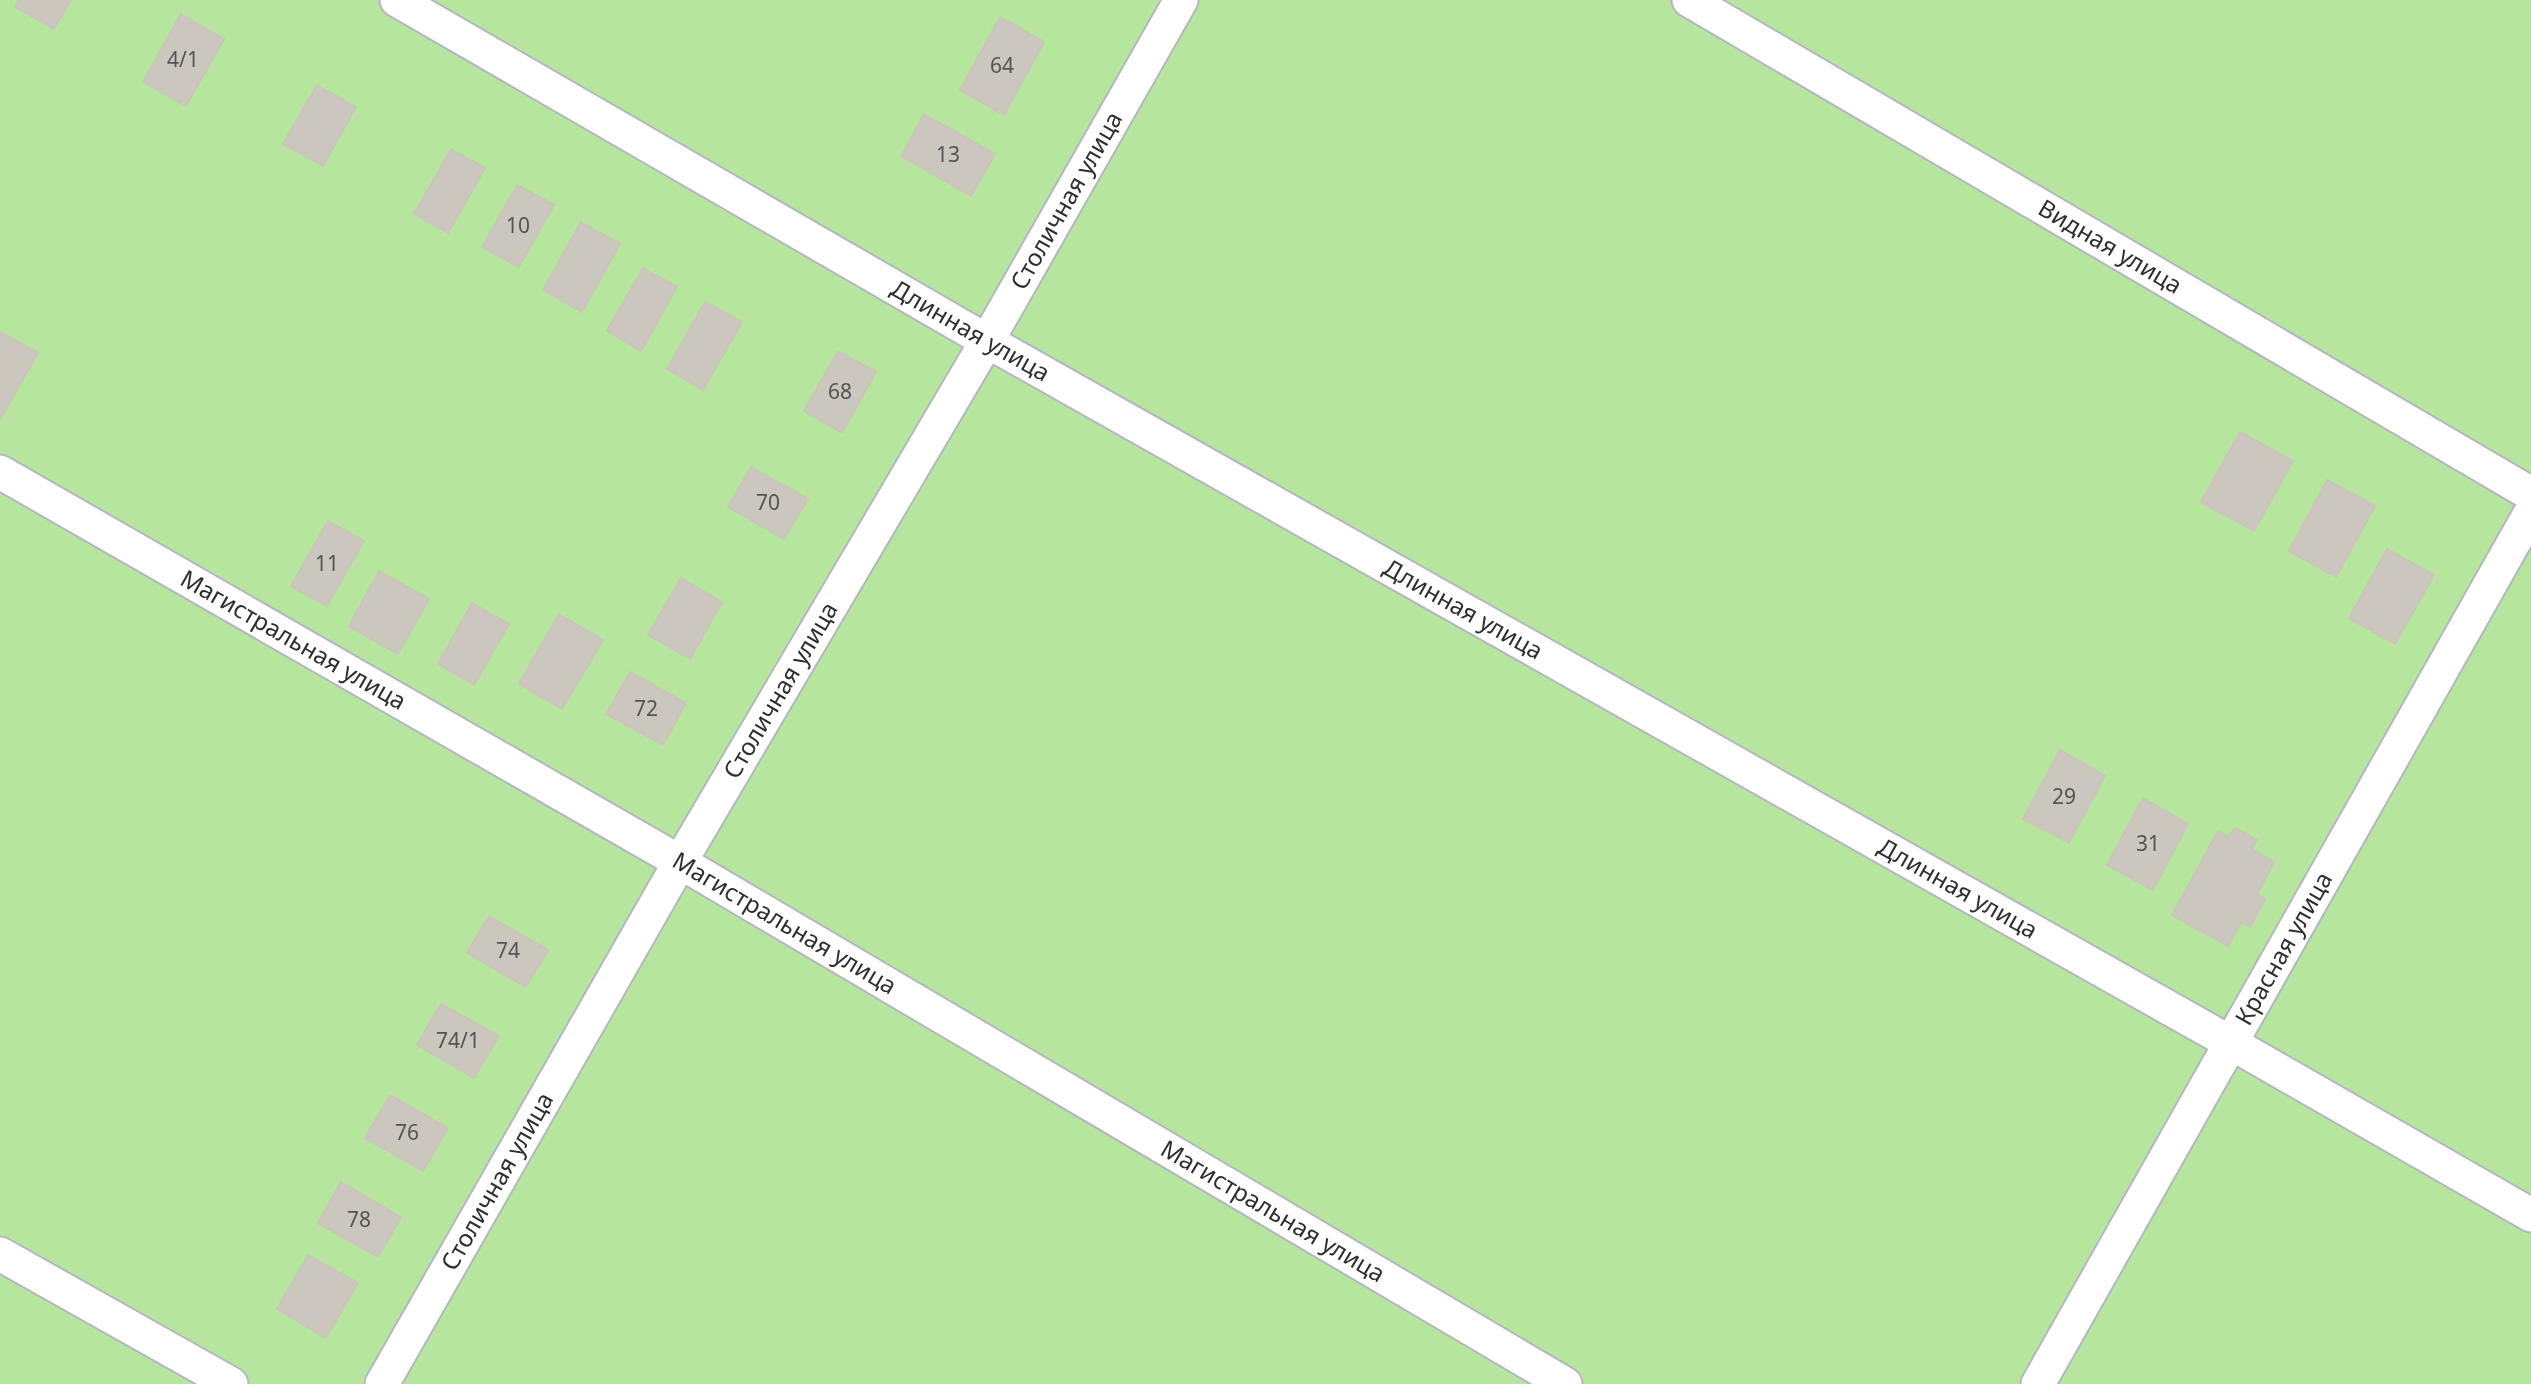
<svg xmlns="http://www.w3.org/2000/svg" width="2531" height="1384" font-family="'Noto Sans',sans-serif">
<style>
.green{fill:#b6e59e}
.building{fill:#cbc7bf;stroke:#cbc5ba;stroke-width:2}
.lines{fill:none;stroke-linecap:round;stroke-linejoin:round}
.minor-casing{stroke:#b4b7c1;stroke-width:37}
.minor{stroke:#fff;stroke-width:33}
.labels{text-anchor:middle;stroke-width:5;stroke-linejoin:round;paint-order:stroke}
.number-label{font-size:21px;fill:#555452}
.street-label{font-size:24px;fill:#2e2e2e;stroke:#fff}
</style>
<rect width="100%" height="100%" fill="#efe9e1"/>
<!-- green -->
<rect class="green" x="0" y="0" width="2531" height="1384"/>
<!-- building -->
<g class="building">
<path d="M19,0H71L54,29L15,7Z"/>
<path d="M181,14L224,39L186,106L143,82Z"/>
<path d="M1000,17L1044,42L1004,115L960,90Z"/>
<path d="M317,85L356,107L323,166L283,144Z"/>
<path d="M924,114L995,154L971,196L901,156Z"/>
<path d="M451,149L485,168L448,233L414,214Z"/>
<path d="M517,185L554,205L519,267L482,247Z"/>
<path d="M581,222L620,244L582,312L543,290Z"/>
<path d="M643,268L677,287L641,351L607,331Z"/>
<path d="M705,302L742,322L703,390L667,369Z"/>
<path d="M0,332L38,353L0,420Z"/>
<path d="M838,351L876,372L842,433L804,411Z"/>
<path d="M2240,432L2293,461L2254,531L2201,502Z"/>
<path d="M751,467L808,499L784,539L728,507Z"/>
<path d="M2327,480L2375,506L2336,577L2289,551Z"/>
<path d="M328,521L364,541L327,606L291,586Z"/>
<path d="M2387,549L2434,575L2395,644L2349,618Z"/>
<path d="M379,571L429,599L398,654L349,626Z"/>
<path d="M681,578L722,602L690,659L648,635Z"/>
<path d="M472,603L509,624L474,685L438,664Z"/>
<path d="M559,614L603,640L562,709L519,684Z"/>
<path d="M630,672L686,703L663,745L606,714Z"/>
<path d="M2060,750L2105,776L2069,843L2023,819Z"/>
<path d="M2143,798L2188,824L2153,890L2107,865Z"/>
<path d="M2235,828L2257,840L2252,849L2274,862L2257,894L2265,899L2250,927L2241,922L2228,946L2172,915L2218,831L2229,837Z"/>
<path d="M489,916L548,950L526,987L467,953Z"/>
<path d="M441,1004L499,1036L474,1078L417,1045Z"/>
<path d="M390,1095L448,1128L423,1171L365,1138Z"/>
<path d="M341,1182L401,1217L378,1257L318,1223Z"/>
<path d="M308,1255L358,1283L326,1338L277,1309Z"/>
</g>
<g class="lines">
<defs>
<g id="minor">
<path id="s1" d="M397,0L987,341L2231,1043L2531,1215"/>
<path id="s2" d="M1689,0L2531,494"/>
<path id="s3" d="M0,472L680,862L1565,1384"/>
<path d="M0,1254L231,1384"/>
<path id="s4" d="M382,1384L680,862L987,341L1181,0"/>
<path id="s5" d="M2038,1384L2531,512"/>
</g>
</defs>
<!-- minor casing -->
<use href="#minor" class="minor-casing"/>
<!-- minor -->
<use href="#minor" class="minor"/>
</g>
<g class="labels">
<!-- number labels -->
<g class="number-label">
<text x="183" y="67">4/1</text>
<text x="1002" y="73">64</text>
<text x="948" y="162">13</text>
<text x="518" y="233">10</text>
<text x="840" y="399">68</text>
<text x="768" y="510">70</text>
<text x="327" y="571">11</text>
<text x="646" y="716">72</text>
<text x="2064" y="804">29</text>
<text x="2148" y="851">31</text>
<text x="508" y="958">74</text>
<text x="458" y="1048">74/1</text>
<text x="407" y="1140">76</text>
<text x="359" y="1227">78</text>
</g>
<!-- street labels -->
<g class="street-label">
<text dy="8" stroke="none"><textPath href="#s4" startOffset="1367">Столичная улица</textPath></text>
<text dy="8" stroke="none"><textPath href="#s2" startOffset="488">Видная улица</textPath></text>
<text dy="8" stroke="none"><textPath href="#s1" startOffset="662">Длинная улица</textPath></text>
<text dy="8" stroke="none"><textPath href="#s1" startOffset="1228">Длинная улица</textPath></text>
<text dy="8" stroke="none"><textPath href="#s3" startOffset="338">Магистральная улица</textPath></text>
<text dy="8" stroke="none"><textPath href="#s4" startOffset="800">Столичная улица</textPath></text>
<text dy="8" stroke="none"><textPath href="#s1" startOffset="1796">Длинная улица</textPath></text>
<text dy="8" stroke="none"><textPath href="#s3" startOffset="905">Магистральная улица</textPath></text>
<text dy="8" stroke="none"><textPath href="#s5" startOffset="500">Красная улица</textPath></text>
<text dy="8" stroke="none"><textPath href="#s4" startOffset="233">Столичная улица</textPath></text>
<text dy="8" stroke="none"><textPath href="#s3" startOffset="1472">Магистральная улица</textPath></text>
</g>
</g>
</svg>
